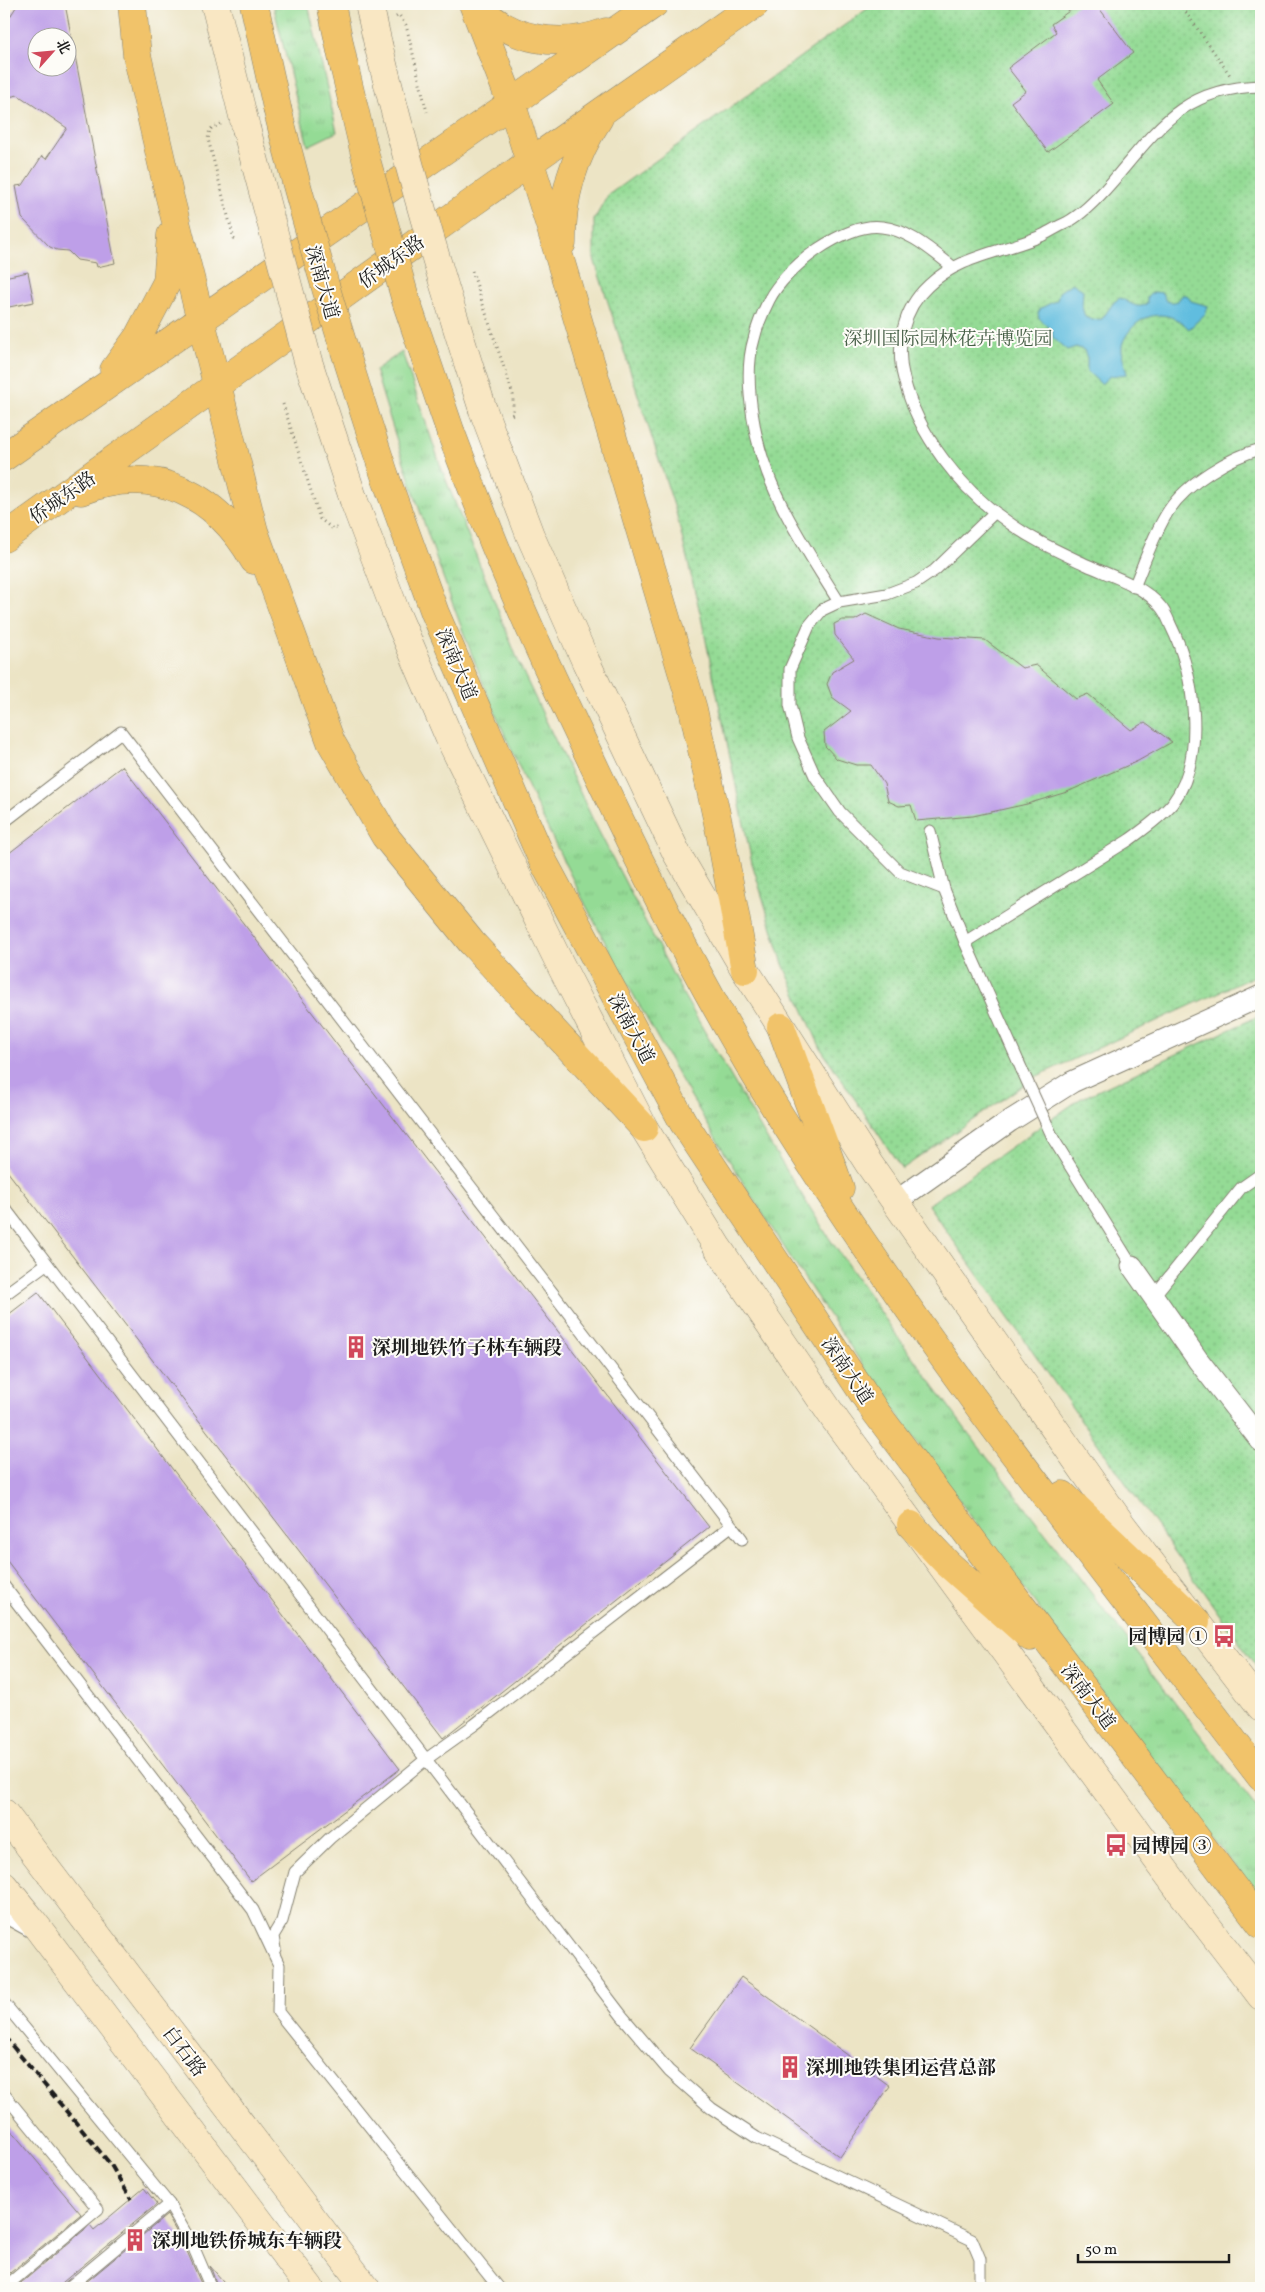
<svg xmlns="http://www.w3.org/2000/svg" width="1265" height="2292" font-family="Vollkorn,'Noto Serif SC',serif">
<style>
.grass{fill:url(#grass-tufts);stroke:#587c58}
.park{fill:url(#park-dots);stroke:#587c58}
.water{fill:#61bddf;stroke:#3e6c7e}
.building{fill:#be9fe8;fill-rule:evenodd}
.lines{fill:none;stroke-linecap:round;stroke-linejoin:round}
.lane-casing{stroke:#848070;stroke-width:13}
.street-casing{stroke:#848070;stroke-width:23}
.secondary-casing{stroke:#848070;stroke-width:29}
.primary-casing{stroke:#848070;stroke-width:29}
.path{stroke:#848070;stroke-width:3;stroke-dasharray:1 4;stroke-linecap:butt}
.lane{stroke:#fff;stroke-width:11}
.street{stroke:#fff;stroke-width:21}
.secondary{stroke:#f9e7c3;stroke-width:28}
.primary{stroke:#f1c36a;stroke-width:28}
.rail{stroke:#1c1c1c;stroke-width:4;stroke-dasharray:8 4;stroke-linecap:butt}
.lane-bridge-casing{stroke:#848070;stroke-width:13;stroke-linecap:butt}
.secondary-bridge-casing{stroke:#848070;stroke-width:29;stroke-linecap:butt}
.primary-bridge-casing{stroke:#848070;stroke-width:29;stroke-linecap:butt}
.lane-bridge{stroke:#fff;stroke-width:11}
.secondary-bridge{stroke:#f9e7c3;stroke-width:28}
.primary-bridge{stroke:#f1c36a;stroke-width:28}
.labels{text-anchor:middle;stroke-width:4;stroke-linejoin:round;paint-order:stroke}
.street-label{font-size:19px;fill:#1c1c1c;stroke:#fdfcf7}
.park-label{font-size:19px;fill:#465f46;stroke:#fdfcf7}
.poi-label{font-size:19px;font-weight:bold;fill:#1c1c1c;stroke:#fdfcf7;text-anchor:start}
</style>
<defs>
<pattern id="grass-tufts" width="24" height="20" patternUnits="userSpaceOnUse" patternTransform="scale(1.25)"><rect width="24" height="20" fill="#94db95"/><path d="M3 7l-1-3M5 7V3M7 7l1-3M15 17l-1-3M17 17v-4M19 17l1-3" fill="none" stroke="#7fbb80"/></pattern>
<pattern id="park-dots" width="8" height="8" patternUnits="userSpaceOnUse" patternTransform="scale(1.25)"><rect width="8" height="8" fill="#94db95"/><path d="M2 2h.1M6 6h.1" fill="none" stroke="#7fbb80" stroke-width="1.8" stroke-linecap="round"/></pattern>
</defs>
<rect width="100%" height="100%" fill="#fdfcf7"/>
<filter id="ink" filterUnits="userSpaceOnUse"><feTurbulence type="fractalNoise" baseFrequency=".02" numOctaves="2"/><feDisplacementMap in="SourceGraphic" scale="10" xChannelSelector="R" yChannelSelector="G"/><feConvolveMatrix kernelMatrix="1 2 1 2 8 2 1 2 1" color-interpolation-filters="sRGB"/></filter>
<filter id="wash" filterUnits="userSpaceOnUse"><feTurbulence type="fractalNoise" baseFrequency=".0096" numOctaves="4" result="noise"/><feDisplacementMap in="SourceGraphic" scale="20" xChannelSelector="R" yChannelSelector="G"/><feGaussianBlur stdDeviation="1.12" result="paint"/><feColorMatrix in="noise" values="0 0 0 0 0 0 0 0 0 0 0 0 0 0 0 0 0 1.4 0 .05"/><feComposite in="paint" operator="in"/></filter>
<g filter="url(#wash)">
<rect width="100%" height="100%" fill="#ece4c5"/>
<!-- grass -->
<g class="grass">
<path d="M273,4H308L337,132L308,146Z"/>
<path d="M402,352L442,470L521,668L595,824L684,996L770,1144L827,1235L895,1333L966,1430L1261,1814V1901C1045,1616 821,1335 648,1021C587,912 530,798 483,683C442,580 407,476 375,370Z"/>
</g>
<!-- park -->
<g class="park">
<path d="M874,4H1261V973L1035,1077L902,1169L821,1049L783,964L752,863L701,617L676,512L594,259V220L608,195Z"/>
<path d="M1261,1015V1673L928,1205L1080,1099Z"/>
</g>
<!-- water -->
<path class="water" d="M1072,283L1083,290L1082,307L1085,317L1092,320L1102,319L1114,302L1120,298C1130,302 1136,310 1147,304V296L1155,292L1162,293L1166,301C1174,303 1178,303 1182,295H1187L1191,301L1208,306L1206,313L1189,329C1172,311 1148,310 1131,329C1127,334 1123,340 1122,346C1121,355 1125,365 1127,374L1110,376L1101,384L1087,371V358L1084,350L1076,347L1067,350L1053,338L1052,331L1039,318L1038,313L1041,308L1057,300L1059,292Z"/>
<g id="blocks">
<!-- building -->
<g class="building">
<path d="M18,4H65L115,263L97,267L96,263L77,260L68,251L57,250L50,247L22,218L16,186L23,185L42,156L46,159L67,128L18,95L4,98V26ZM38,38H68V68H38Z"/>
<path d="M1079,4H1096L1133,53L1097,80L1114,104L1048,152L1011,102L1026,91L1008,68L1056,32L1051,24Z"/>
<path d="M28,272L34,302L4,308V277Z"/>
<path d="M866,614L899,629L939,637L985,640L1022,668L1036,665L1076,699L1088,694L1131,730L1145,722L1172,742L1138,761L1067,792L1027,804L973,816L916,821L911,805L899,806L888,801L884,784L871,765H856L837,759L825,746L824,732L851,711L832,697L827,684L832,672L854,659L835,635L834,624L842,620H855Z"/>
<path d="M122,766L709,1527L443,1738L4,1167V857Z"/>
<path d="M38,1292L400,1769L251,1881L4,1557V1318Z"/>
<path d="M741,1977L890,2086L840,2157L690,2048Z"/>
<path d="M4,2122L81,2214L4,2278Z"/>
<path d="M144,2188L157,2204L63,2282L61,2288H15L90,2225L94,2230Z"/>
<path d="M167,2215L186,2249L203,2288H79Z"/>
<path d="M210,2266L229,2288H218Z"/>
</g>
</g>
</g>
<g filter="url(#ink)">
<use href="#blocks" fill-opacity="0" stroke="#848070" stroke-width="1"/>
<g class="lines">
<defs>
<g id="lane">
<path d="M1134,587C1145,561 1154,533 1169,510C1187,483 1230,457 1261,449"/>
<path d="M839,602C803,544 763,487 753,418C749,394 747,362 754,339C757,326 763,312 769,300C785,268 844,222 882,227C909,230 932,251 953,267"/>
<path d="M4,822L121,732L742,1539"/>
<path d="M930,831L944,889L965,942L1022,1070"/>
<path d="M944,889L900,872L840,812L815,776L798,738L790,705V669L809,626L822,610L839,602L887,594L916,583L935,570L995,512"/>
<path d="M965,942L1129,840C1144,829 1160,818 1172,804C1207,758 1195,674 1171,626C1168,619 1165,611 1160,606C1143,585 1111,576 1087,565C1060,552 1032,540 1008,522C960,489 918,435 904,379C895,346 903,309 928,286C959,256 1003,252 1041,236C1049,232 1057,227 1066,223C1083,214 1099,197 1112,182C1159,127 1183,88 1261,86"/>
<path d="M1054,1140L1132,1266"/>
<path d="M4,1207L622,2016L669,2071L711,2108L757,2138L972,2240L980,2259V2288"/>
<path d="M4,1295L46,1264"/>
<path d="M1153,1297L1241,1188L1261,1174"/>
<path d="M4,1586L253,1910L279,1965L278,2012L499,2288"/>
<path d="M4,1917L31,1932"/>
<path d="M275,1949L273,1936L282,1921L295,1872L330,1838L425,1760L474,1725L731,1526"/>
<path d="M4,2003L169,2204L193,2246L211,2288"/>
<path d="M4,2094L98,2209L4,2288"/>
<path d="M68,2288L169,2204"/>
</g>
<g id="street">
<path d="M895,1202L1010,1121L1072,1082L1261,996"/>
<path d="M1132,1266L1198,1360L1261,1441"/>
</g>
<g id="secondary">
<path d="M215,4L246,128"/>
<path d="M369,4L378,44"/>
<path d="M483,410L530,535L586,662L677,854L745,970L869,1164L1122,1525L1261,1707"/>
<path d="M354,501L396,613L449,737L560,964L644,1128L718,1248L836,1421L1178,1888L1261,1996"/>
<path d="M4,1813L366,2288"/>
<path d="M4,1886L31,1919L310,2288"/>
</g>
<g id="primary">
<path d="M132,4L137,55L169,194L254,531L331,742L385,836L472,943L644,1128"/>
<path d="M254,4L277,108"/>
<path d="M331,4L344,66"/>
<path d="M473,4L512,105L551,229L693,709L720,832L745,970"/>
<path d="M476,4C509,41 560,49 606,32"/>
<path d="M562,243C561,197 574,156 599,118"/>
<path d="M114,370L138,337L167,282L171,235"/>
<path d="M451,433C467,475 483,517 500,558C532,637 569,713 605,789C658,901 715,1012 781,1117C925,1348 1096,1561 1261,1777"/>
<path d="M4,457L654,4"/>
<path d="M386,479L435,613L542,859L683,1122L875,1411L1261,1924"/>
<path d="M81,491C155,462 217,495 254,560"/>
<path d="M4,538L469,205L755,4"/>
<path d="M781,1027L840,1188"/>
<path d="M1063,1495L1196,1621"/>
<path d="M911,1525L947,1563L1030,1637"/>
</g>
</defs>
<!-- lane casing -->
<use href="#lane" class="lane-casing"/>
<!-- street casing -->
<use href="#street" class="street-casing"/>
<!-- secondary casing -->
<use href="#secondary" class="secondary-casing"/>
<!-- primary casing -->
<use href="#primary" class="primary-casing"/>
<!-- path -->
<g class="path">
<path d="M1180,4L1230,75"/>
<path d="M396,17L399,15L406,25L427,112"/>
<path d="M221,124L210,129L208,139L235,243"/>
<path d="M472,271L513,395V414L509,416"/>
<path d="M283,404L320,519L333,529L339,527"/>
</g>
<!-- lane -->
<use href="#lane" class="lane"/>
<!-- street -->
<use href="#street" class="street"/>
<!-- secondary -->
<use href="#secondary" class="secondary"/>
<!-- primary -->
<use href="#primary" class="primary"/>
<!-- rail -->
<path class="rail" d="M4,2036L111,2165L131,2199"/>
<defs>
<path id="lane-bridge" d="M1022,1070L1054,1140"/>
<g id="secondary-bridge">
<path d="M378,44C408,168 444,289 483,410"/>
<path d="M246,128L308,361L354,501"/>
</g>
<g id="primary-bridge">
<path d="M344,66L367,163L406,301L451,433"/>
<path d="M277,108C308,234 345,356 386,479"/>
</g>
</defs>
<!-- lane-bridge casing -->
<use href="#lane-bridge" class="lane-bridge-casing"/>
<!-- secondary-bridge casing -->
<use href="#secondary-bridge" class="secondary-bridge-casing"/>
<!-- primary-bridge casing -->
<use href="#primary-bridge" class="primary-bridge-casing"/>
<!-- lane-bridge -->
<use href="#lane-bridge" class="lane-bridge"/>
<!-- secondary-bridge -->
<use href="#secondary-bridge" class="secondary-bridge"/>
<!-- primary-bridge -->
<use href="#primary-bridge" class="primary-bridge"/>
</g>
</g>
<!-- icons -->
<defs>
<symbol id="building-bare" viewBox="-9 -9 18 18"><path d="M-4-6H4V6H1V3H-1V6H-4ZM-2.5-4.3h1.7v1.8h-1.7ZM.8-4.3h1.7v1.8H.8ZM-2.5-1h1.7V.8h-1.7ZM.8-1h1.7V.8H.8Z" fill="#d1495b" stroke="#fdfcf7" stroke-width="2.5" paint-order="stroke"/></symbol>
<symbol id="bus-bare" viewBox="-9 -9 18 18"><path d="M-5-6H5V4H4V6H2V4H-2V6H-4V4H-5ZM-3.5-4V0h7V-4ZM-3.5 1.2v1.5H-2V1.2ZM2 1.2v1.5H3.5V1.2Z" fill="#d1495b" stroke="#fdfcf7" stroke-width="2.5" paint-order="stroke"/></symbol>
</defs>
<g fill-rule="evenodd">
<use href="#building-bare" x="340" y="1331" width="32" height="32"/>
<use href="#bus-bare" x="1208" y="1620" width="32" height="32"/>
<use href="#bus-bare" x="1100" y="1829" width="32" height="32"/>
<use href="#building-bare" x="774" y="2051" width="32" height="32"/>
<use href="#building-bare" x="119" y="2224" width="32" height="32"/>
</g>
<g class="labels">
<!-- street labels -->
<g class="street-label">
<text transform="translate(391 261) rotate(-36)" y="7">侨城东路</text>
<text transform="translate(323 282) rotate(74)" y="7">深南大道</text>
<text transform="translate(62 497) rotate(-35)" y="7">侨城东路</text>
<text transform="translate(457 664) rotate(67)" y="7">深南大道</text>
<text transform="translate(632 1028) rotate(62)" y="7">深南大道</text>
<text transform="translate(848 1370) rotate(56)" y="7">深南大道</text>
<text transform="translate(1089 1696) rotate(53)" y="7">深南大道</text>
<text transform="translate(185 2051) rotate(53)" y="7">白石路</text>
</g>
<!-- park labels -->
<g class="park-label">
<text x="948" y="345">深圳国际园林花卉博览园</text>
</g>
<!-- poi labels -->
<g class="poi-label">
<text x="372" y="1354">深圳地铁竹子林车辆段</text>
<text x="1208" y="1643" text-anchor="end">园博园 ①</text>
<text x="1132" y="1852">园博园 ③</text>
<text x="806" y="2074">深圳地铁集团运营总部</text>
<text x="152" y="2247">深圳地铁侨城东车辆段</text>
</g>
</g>
<!-- margin -->
<rect width="1265" height="2292" fill="none" stroke="#fdfcf7" stroke-width="20"/>
<!-- north arrow -->
<g transform="translate(52 52) rotate(63)"><circle r="24" fill="#fdfcf7" stroke="#a3a29f"/>
<path d="M0-4L9 19L0 12L-9 19Z" fill="#d1495b"/>
<text y="-8" font-size="14" font-weight="bold" text-anchor="middle" fill="#1c1c1c">北</text>
</g>
<!-- scale -->
<path d="M1078 2254v8h151v-8" fill="none" stroke="#1c1c1c" stroke-width="2.5"/>
<text x="1085" y="2254" font-size="15" fill="#1c1c1c" stroke="#fdfcf7" stroke-width="4" paint-order="stroke">50 m</text>
</svg>
